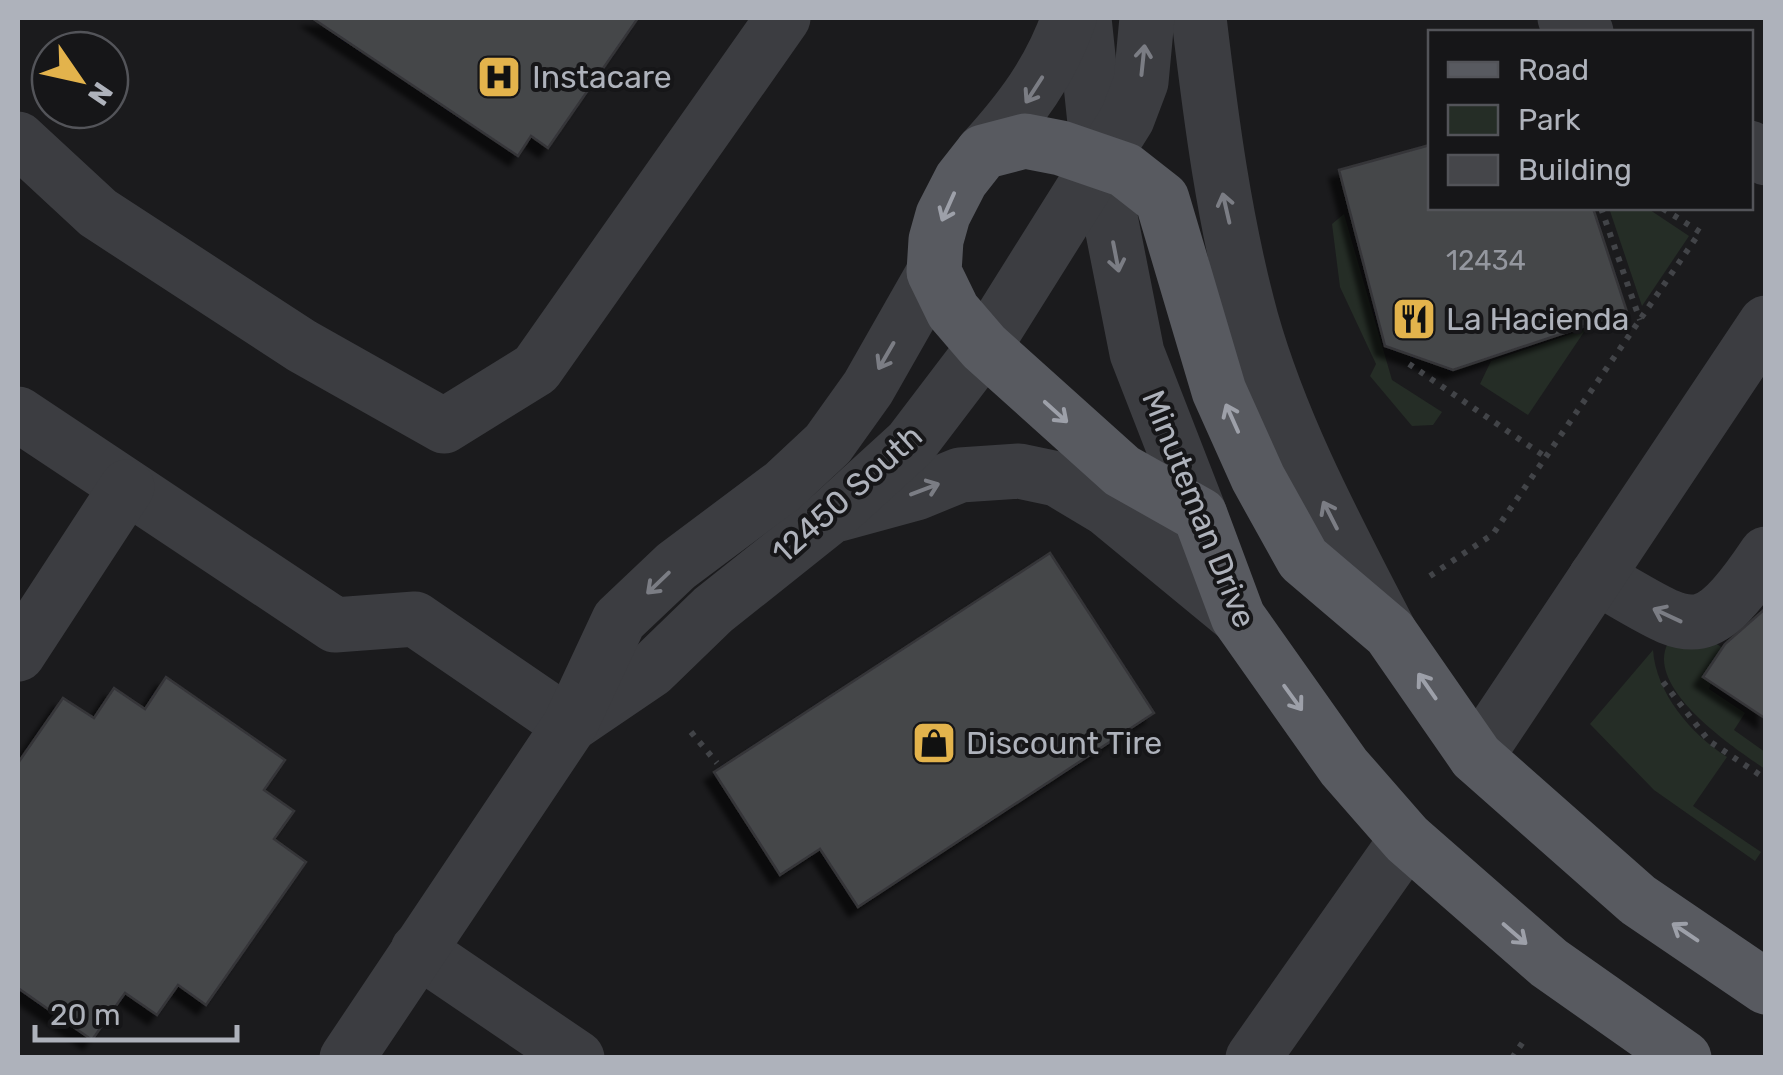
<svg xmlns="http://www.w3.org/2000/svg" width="1783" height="1075" font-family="Rubik,sans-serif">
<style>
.green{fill:#252d26}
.building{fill:#45464a;stroke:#353538;stroke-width:2.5;filter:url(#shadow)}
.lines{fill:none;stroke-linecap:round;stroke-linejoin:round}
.path{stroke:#424448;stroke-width:6;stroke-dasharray:5 8;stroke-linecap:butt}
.minor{stroke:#3c3d41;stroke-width:55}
.major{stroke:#585a60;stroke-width:55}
.oneway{stroke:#7b7d84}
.oneway2{stroke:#9da0a9}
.labels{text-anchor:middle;stroke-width:8;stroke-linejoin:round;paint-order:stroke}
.number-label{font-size:28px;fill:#94979f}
.poi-label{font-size:32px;fill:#aeb2bb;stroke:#161618;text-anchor:start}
.street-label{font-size:32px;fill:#aeb2bb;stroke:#161618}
</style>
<defs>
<filter id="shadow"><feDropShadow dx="-9" dy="9" stdDeviation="2.5" flood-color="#0009"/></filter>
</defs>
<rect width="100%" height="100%" fill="#1b1b1d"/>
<!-- green -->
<g class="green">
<path d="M1609,208H1647L1689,236L1642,306Z"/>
<path d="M1344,214L1392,380L1442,412L1433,425L1412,426L1370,376L1376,364L1340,287L1332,224Z"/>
<path d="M1586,329L1528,415L1480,384L1491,361Z"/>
<path d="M1668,643H1715L1723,648L1709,689L1745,713L1734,730L1765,752V769C1734,748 1644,688 1668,643Z"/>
<path d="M1653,650C1656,693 1691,734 1727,757L1693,806L1761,852L1755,861L1654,790L1590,724Z"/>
</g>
<!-- building -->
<g class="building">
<path d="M312,18H638L548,148L531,136L518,156Z"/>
<path d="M1430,145V208H1593L1627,312L1453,370L1385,346L1339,170Z"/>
<path d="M1050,553L1154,713L858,907L820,849L780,875L714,772Z"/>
<path d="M1766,608V719L1703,677L1725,644Z"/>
<path d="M166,677L285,760L264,790L294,811L274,839L306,862L206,1005L178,985L157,1015L125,993L92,1040L18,988V763L63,698L94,718L114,688L145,709Z"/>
</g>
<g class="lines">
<!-- path -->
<g class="path">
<path d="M1601,208L1640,320"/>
<path d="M1409,364L1547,458"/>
<path d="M1430,576L1493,534L1700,232L1662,208"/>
<path d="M1663,682L1709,741L1766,779"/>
<path d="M691,732L717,763"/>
<path d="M1512,1058L1523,1042"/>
</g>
<!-- minor -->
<g class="minor">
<path d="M1084,18L1099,161L1137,353L1200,515"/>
<path d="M1199,18C1211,119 1224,220 1251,319C1282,429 1338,532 1390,633"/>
<path d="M1565,18L1586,32"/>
<path d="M18,139L98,213L302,346L444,426L536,369L783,18"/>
<path d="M1750,148L1766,158"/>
<path d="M983,152C1021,110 1050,72 1069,18"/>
<path d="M18,414L335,625L415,619L570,725"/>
<path d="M839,514L916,493L960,475L1019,471L1057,479L1107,509L1238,617"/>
<path d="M1596,577C1689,628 1699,654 1766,554"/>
<path d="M18,654L127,487"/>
<path d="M573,723L651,670L713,610L831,516L911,443L984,347L1127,119L1141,82L1147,18"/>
<path d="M1476,757L1766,323"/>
<path d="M418,950L577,1058"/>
<path d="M347,1058L570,725L619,620L676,566L783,486L828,444L868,388L934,272"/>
<path d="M1253,1058L1407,839"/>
</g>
<!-- major -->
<path class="major" d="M1684,1058L1549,963L1407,839L1344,767L1238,617L1200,515L1122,471L984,347L953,311L934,272L936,240L943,215L961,180L983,152L1025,141L1061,148L1125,170L1162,199L1219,391L1258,478L1303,559L1390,633L1476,757L1638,900L1766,987"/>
</g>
<!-- one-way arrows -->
<defs><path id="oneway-shaft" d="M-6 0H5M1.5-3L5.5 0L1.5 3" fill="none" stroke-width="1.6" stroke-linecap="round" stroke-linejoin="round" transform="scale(2.5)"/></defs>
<g class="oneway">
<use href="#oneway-shaft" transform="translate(1143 60) rotate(-84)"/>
<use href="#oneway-shaft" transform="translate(1034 90) rotate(123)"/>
<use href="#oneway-shaft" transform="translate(1226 208) rotate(-103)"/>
<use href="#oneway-shaft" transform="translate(1116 257) rotate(79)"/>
<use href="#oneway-shaft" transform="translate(886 356) rotate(120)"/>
<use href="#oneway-shaft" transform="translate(925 489) rotate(-21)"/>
<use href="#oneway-shaft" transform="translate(1330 515) rotate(-117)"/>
<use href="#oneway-shaft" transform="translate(658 583) rotate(136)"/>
<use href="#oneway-shaft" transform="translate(1667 615) rotate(-155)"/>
</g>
<g class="oneway2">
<use href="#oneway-shaft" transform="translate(948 207) rotate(114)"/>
<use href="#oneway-shaft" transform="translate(1056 412) rotate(42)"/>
<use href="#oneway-shaft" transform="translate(1232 418) rotate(-114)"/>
<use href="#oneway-shaft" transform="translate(1427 686) rotate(-125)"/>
<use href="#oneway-shaft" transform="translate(1293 698) rotate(54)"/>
<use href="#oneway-shaft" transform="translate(1685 932) rotate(-146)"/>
<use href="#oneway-shaft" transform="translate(1515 934) rotate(41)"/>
</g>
<!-- icons -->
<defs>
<symbol id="hospital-square" viewBox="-11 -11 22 22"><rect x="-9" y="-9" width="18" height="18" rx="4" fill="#e3b34c" stroke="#161618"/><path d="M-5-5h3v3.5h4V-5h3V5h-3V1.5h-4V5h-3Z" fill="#111"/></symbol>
<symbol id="restaurant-square" viewBox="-11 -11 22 22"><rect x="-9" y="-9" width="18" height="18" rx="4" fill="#e3b34c" stroke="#161618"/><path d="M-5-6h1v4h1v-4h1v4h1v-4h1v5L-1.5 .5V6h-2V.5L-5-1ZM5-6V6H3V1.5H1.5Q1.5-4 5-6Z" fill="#111"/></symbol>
<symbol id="shop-square" viewBox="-11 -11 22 22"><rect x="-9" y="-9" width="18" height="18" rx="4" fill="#e3b34c" stroke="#161618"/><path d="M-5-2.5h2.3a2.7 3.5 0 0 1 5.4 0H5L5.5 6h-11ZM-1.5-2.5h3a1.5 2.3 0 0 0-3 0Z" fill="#111"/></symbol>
</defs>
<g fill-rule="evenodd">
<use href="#hospital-square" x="474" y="52" width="50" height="50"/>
<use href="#restaurant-square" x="1389" y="294" width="50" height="50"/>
<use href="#shop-square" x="909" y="718" width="50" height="50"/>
</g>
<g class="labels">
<!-- number labels -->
<g class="number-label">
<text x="1486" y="270">12434</text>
</g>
<!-- poi labels -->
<g class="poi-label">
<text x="532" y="88">Instacare</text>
<text x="1446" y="330">La Hacienda</text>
<text x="966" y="754">Discount Tire</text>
</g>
<!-- street labels -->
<g class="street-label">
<text transform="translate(847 494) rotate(-42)" y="11">12450 South</text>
<text transform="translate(1199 509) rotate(68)" y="11">Minuteman Drive</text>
</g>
</g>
<!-- border -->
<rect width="1783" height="1075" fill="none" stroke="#aeb2bb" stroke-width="40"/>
<!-- legend -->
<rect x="1428" y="30" width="325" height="180" fill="#161618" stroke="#535459" stroke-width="2.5"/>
<rect x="1448" y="62" width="50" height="15" fill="#585a60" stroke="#535459" stroke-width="2.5"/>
<text x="1518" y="80" font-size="30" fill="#aeb2bb">Road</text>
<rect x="1448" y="105" width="50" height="30" fill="#252d26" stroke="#535459" stroke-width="2.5"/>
<text x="1518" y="130" font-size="30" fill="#aeb2bb">Park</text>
<rect x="1448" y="155" width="50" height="30" fill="#45464a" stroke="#535459" stroke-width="2.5"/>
<text x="1518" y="180" font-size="30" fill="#aeb2bb">Building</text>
<!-- north arrow -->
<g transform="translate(80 80) rotate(124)"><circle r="48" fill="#161618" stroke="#535459" stroke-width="2.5"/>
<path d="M0-8L18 38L0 25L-18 38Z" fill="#e3b34c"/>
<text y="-15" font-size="28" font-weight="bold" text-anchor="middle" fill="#aeb2bb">N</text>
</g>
<!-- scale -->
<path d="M35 1025v15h202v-15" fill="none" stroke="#aeb2bb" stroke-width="5"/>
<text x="50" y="1025" font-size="30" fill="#aeb2bb" stroke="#161618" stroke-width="8" paint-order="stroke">20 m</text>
</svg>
